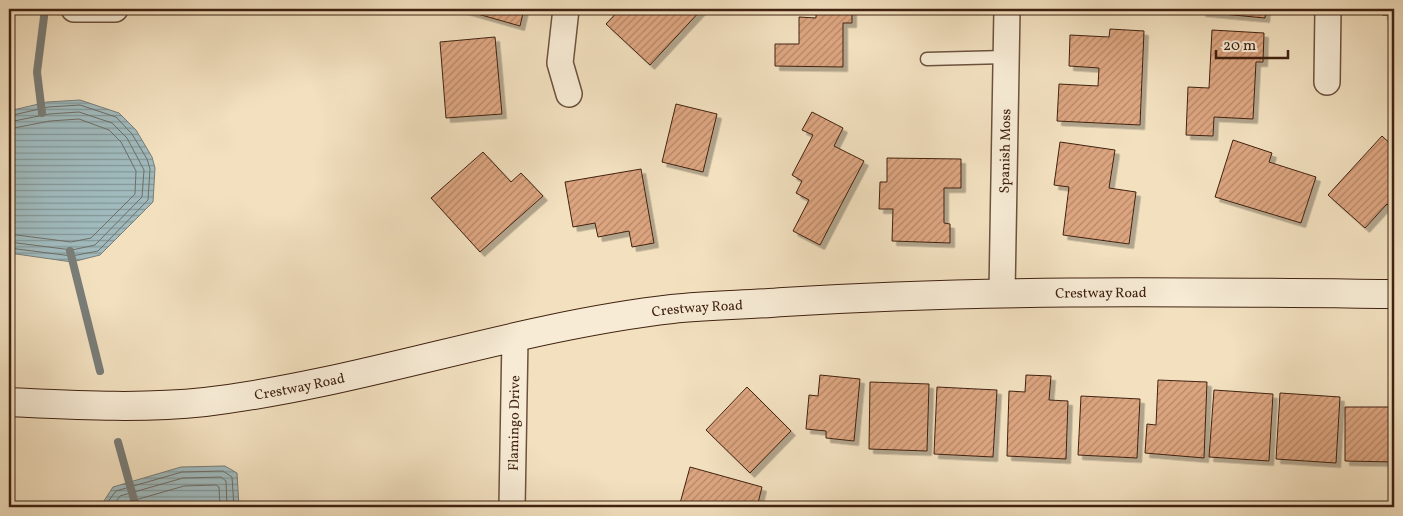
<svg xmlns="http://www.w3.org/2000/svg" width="1403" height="516" font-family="Vollkorn,serif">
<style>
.water{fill:url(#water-rules);stroke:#7a7d78}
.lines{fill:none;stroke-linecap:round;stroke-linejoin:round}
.shore{stroke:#706e66;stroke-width:1}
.stream{stroke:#7a7d78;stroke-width:8}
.building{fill:url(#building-hatch);stroke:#402210;filter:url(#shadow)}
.lane-casing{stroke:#6c523c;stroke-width:15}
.street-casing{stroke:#6c523c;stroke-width:28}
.secondary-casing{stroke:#402210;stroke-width:30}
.lane{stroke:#f7ebd5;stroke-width:12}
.street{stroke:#f7ebd5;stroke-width:25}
.secondary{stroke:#f7ebd5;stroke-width:28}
.labels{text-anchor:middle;stroke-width:5;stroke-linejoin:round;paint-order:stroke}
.street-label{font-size:14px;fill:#402210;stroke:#f7ebd5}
</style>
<defs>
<pattern id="water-rules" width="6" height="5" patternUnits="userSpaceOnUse" patternTransform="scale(1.25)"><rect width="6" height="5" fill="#a0babd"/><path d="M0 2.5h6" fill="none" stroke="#849798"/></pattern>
<pattern id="building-hatch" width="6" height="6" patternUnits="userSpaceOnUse" patternTransform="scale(1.25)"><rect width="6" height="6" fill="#dca580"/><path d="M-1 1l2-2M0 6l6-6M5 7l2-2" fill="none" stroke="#b48667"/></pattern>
<filter id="shadow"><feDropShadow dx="4.5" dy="4.5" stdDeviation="0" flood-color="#0004"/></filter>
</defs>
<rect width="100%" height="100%" fill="#f2e0bf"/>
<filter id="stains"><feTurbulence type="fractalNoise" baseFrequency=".004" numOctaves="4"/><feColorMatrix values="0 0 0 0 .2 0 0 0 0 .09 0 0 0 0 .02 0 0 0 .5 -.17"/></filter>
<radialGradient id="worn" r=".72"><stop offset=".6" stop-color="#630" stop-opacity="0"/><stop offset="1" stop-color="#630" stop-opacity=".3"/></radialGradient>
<!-- water -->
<g class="water">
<path d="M80,100L119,113L136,130L152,157L155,168L153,202L100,255L72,262L9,253V111L47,102Z"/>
<path d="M225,466L237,473L239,507H100L113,487L181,467Z"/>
</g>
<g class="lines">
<!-- shore -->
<g class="shore">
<path d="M9,116L48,107L80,105L116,117L132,134L147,159L150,169L148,200L98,251L72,256L9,248"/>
<path d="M9,122L49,114L79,112L112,123L127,138L144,170L142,197L95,245L72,250L9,242"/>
<path d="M9,129L50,121L79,119L109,130L121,142L136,171L135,194L91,238L71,242L9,234"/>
<path d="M104,507L116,491L182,472L223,471L232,477L234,507"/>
<path d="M112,507L120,496L183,478L221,477L226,481L227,507"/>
<path d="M121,507L125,503L184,486L216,485L219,487L220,507"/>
</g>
<!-- stream -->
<g class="stream">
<path d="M42,113L37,72L45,9"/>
<path d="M70,251L100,371"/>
<path d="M118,442L136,507"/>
</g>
</g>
<!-- building -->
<g class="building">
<path d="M460,9H524L520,26Z"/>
<path d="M620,9H702L650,65L606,24Z"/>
<path d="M816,9H852V23H843V67L775,66V44H799V17L816,18Z"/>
<path d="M1201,9H1266L1265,18L1201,12Z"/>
<rect x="1383" y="9" width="11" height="6"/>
<path d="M1110,29L1144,31L1140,125L1057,121L1059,84L1098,86L1099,68L1069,66L1070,35L1109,37Z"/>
<path d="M1212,30L1264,33L1263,62H1256L1253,119L1214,117L1213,136L1186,135L1188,87L1209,88Z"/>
<path d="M495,37L502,114L446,118L440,42Z"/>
<path d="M676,104L717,114L703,172L662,162Z"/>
<path d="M812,112L843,128L834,146L864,161L820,245L793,231L809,200L796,193L802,181L792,175L813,135L802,130Z"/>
<path d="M1382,136L1394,147V211L1387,204L1365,228L1328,195Z"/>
<path d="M1233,140L1272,153L1269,162L1316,177L1301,223L1215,197Z"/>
<path d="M1060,142L1115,150L1109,188L1136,192L1129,244L1063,235L1069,187L1054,185Z"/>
<path d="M483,152L511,182L521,173L543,196L480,252L431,198Z"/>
<path d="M887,158L961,159V188H944V223L950,224V243L892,241L893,209H879L880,182H887Z"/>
<path d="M641,169L654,243L632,247L629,231L598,237L595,223L573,227L565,182Z"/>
<path d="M820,375L860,379L854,441L826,438V431L806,429L809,395L818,396Z"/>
<path d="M1026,375L1051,376L1049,400L1068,401L1066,459L1007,456L1009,391L1025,392Z"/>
<path d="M1158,380L1207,382L1204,458L1145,453L1147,424L1156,425Z"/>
<path d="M870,382L929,384L927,451L869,449Z"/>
<path d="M747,387L791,431L750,473L706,430Z"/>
<path d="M937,387L997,390L993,457L934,454Z"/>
<path d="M1214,390L1273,394L1269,461L1209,457Z"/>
<path d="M1280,393L1340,397L1336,463L1276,459Z"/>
<path d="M1081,396L1140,399L1137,458L1078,455Z"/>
<path d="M1345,407H1394V462L1345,461Z"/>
<path d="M690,467L762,487L757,507H679Z"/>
</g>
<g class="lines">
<defs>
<path id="lane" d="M927,59L1005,57"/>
<g id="street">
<path d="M74,9H115"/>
<path d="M566,9L560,63L569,94"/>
<path d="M1327,82L1328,9"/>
<path id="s1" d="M1002,293L1007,9"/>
<path id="s2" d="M512,507L515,338"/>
</g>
<g id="secondary">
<path id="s3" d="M9,402C74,405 140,409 205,402C363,383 514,327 672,309C710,305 747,305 784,302C987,289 1191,292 1394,294"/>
</g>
</defs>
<!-- lane casing -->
<use href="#lane" class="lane-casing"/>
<!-- street casing -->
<use href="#street" class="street-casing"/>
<!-- secondary casing -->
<use href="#secondary" class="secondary-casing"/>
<!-- lane -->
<use href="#lane" class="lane"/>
<!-- street -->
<use href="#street" class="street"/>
<!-- secondary -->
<use href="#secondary" class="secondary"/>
</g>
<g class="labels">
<!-- street labels -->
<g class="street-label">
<text dy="5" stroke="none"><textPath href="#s1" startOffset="142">Spanish Moss</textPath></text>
<text dy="5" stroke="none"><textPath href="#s3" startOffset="1102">Crestway Road</textPath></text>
<text dy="5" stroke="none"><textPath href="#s3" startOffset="698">Crestway Road</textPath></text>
<text dy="5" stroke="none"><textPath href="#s3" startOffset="292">Crestway Road</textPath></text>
<text dy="5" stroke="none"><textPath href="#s2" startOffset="84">Flamingo Drive</textPath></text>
</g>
</g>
<!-- margin -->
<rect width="1403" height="516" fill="none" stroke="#f2e0bf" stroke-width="30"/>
<rect x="10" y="10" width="1383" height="496" fill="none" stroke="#402210" stroke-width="2.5"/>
<rect x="15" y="15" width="1373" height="486" fill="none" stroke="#402210"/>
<!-- scale -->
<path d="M1216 50v8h72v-8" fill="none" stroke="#402210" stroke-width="2.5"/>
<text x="1223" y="50" font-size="15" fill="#402210" stroke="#f7ebd5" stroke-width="4" paint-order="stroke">20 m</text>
<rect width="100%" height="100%" filter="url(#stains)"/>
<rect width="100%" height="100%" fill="url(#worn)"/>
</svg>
